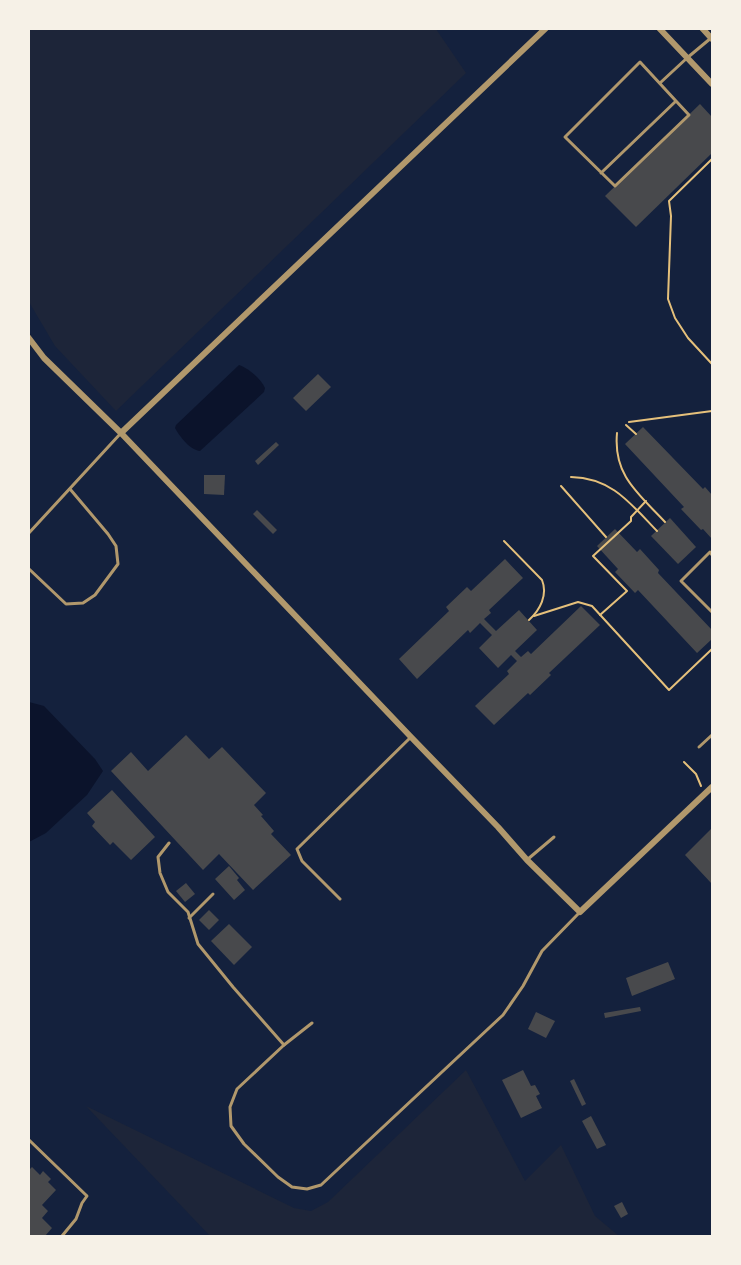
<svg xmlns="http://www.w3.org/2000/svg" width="741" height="1265" font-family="Raleway,sans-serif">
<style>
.green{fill:#1d2539}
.water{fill:#0b132b}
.building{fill:#48494c}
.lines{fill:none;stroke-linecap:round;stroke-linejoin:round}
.path{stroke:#e5c07b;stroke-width:2}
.service{stroke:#b1986c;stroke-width:3}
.minor{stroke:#b1986c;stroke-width:6}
</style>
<rect width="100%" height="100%" fill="#14213d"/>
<!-- green -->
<g class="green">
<path d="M29,28L436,29L466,73L116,411L55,346L29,302Z"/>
<path d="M466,1070L525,1181L561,1145L595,1216L619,1236H210L86,1106L294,1208L311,1211L328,1202Z"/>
</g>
<!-- water -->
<g class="water">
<path d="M239,365C248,368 261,379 265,388L264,392L200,451C190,450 180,437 175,428L176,425Z"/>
<path d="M29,702L44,706L95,759L103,771L87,795L46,833L29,842Z"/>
</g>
<!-- building -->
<g class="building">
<path d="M700,104L712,117V153L636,227L605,196Z"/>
<path d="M318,374L331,387L306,411L293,398Z"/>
<path d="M643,427L703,489L705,487L712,495V539L703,529L701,530L681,509L684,507L625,444Z"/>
<path d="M276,442L279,445L258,465L255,461Z"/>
<path d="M204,475H225L224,495L204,494Z"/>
<path d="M257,510L277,530L273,534L253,514Z"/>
<path d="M670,518L696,547L678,564L651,536Z"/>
<path d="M615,529L637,552L640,549L659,570L658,573L712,630V639L697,653L638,590L635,593L615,572L618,569L597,546Z"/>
<path d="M505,559L523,578L489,610L491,613L484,619L496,631L519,610L537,630L515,651L521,657L528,651L531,654L581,606L600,625L549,673L551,675L530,695L528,693L494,725L475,706L509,674L507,671L517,661L511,655L498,668L479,648L492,635L480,623L470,633L468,630L417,679L399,659L449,611L446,607L467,587L471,591Z"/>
<path d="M186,735L209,759L222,747L266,793L254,805L263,815L261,816L274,831L271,834L291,855L253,890L219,854L203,870L111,771L131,752L148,771Z"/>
<path d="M112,790L155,837L131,860L113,842L110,845L92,826L95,822L87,813Z"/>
<path d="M712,828V884L685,855Z"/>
<path d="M229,866L239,878L237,880L245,890L234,900L215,879Z"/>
<path d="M186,883L195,894L185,902L176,891Z"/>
<path d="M209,910L219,920L209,930L199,920Z"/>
<path d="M229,924L252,947L234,965L211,941Z"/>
<path d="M668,962L675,979L632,996L626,978Z"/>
<path d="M640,1007L641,1011L605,1018L604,1013Z"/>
<path d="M536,1012L555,1021L546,1038L528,1029Z"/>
<path d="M523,1070L531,1086L535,1085L540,1094L536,1096L542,1108L521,1118L502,1080Z"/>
<path d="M574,1079L586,1104L582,1106L570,1081Z"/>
<path d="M591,1116L606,1145L597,1149L582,1121Z"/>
<path d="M32,1167L40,1175L43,1171L51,1179L48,1182L56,1190L42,1205L48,1211L42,1218L52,1228L45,1236H28V1171Z"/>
<path d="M622,1202L628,1214L621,1218L614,1206Z"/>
</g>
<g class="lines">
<!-- path -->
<g class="path">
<path d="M712,159L669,201L671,216L668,299L675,318L688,338L712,364"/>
<path d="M629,422L712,411"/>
<path d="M626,425L636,434"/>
<path d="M617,433C613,476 639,494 665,522"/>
<path d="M571,477C612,478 630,503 657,531"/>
<path d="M561,486L606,537"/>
<path d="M504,541L542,580C548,595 540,610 529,620"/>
<path d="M600,615L627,591L593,556L631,521V517L646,501"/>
<path d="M534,616L578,602L592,606L669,690L712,649"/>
<path d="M684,762L696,774L701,786"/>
</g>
<!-- service -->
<g class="service">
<path d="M660,83L687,58L711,38"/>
<path d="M601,173L676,101L640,62L565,137L615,186L689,115L676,101"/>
<path d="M28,534L121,433"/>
<path d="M712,555L710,552L681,581L712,612"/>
<path d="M28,568L66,604L83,603L95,595L118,564L116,546L108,534L70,489"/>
<path d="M699,747L712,735"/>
<path d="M169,843L158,857L160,873L168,892L188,912L198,944L233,987L284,1045"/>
<path d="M528,859L554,837"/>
<path d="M340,899L302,861L297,849L411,737"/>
<path d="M189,918L213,894"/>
<path d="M312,1023L284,1045L237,1089L230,1107L231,1126L244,1144L278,1177L292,1187L307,1189L321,1185L503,1015L523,986L542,951L579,913"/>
<path d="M28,1139L87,1196L82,1203L76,1219L62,1236"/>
</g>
<!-- minor -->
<g class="minor">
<path d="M659,28L712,84"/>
<path d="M702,28L712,39"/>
<path d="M28,337L44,358L121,433L411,737L498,827L527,860L580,912L712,787"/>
<path d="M121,433L546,28"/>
</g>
</g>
<!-- border -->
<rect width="741" height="1265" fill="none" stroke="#f6f1e7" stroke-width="60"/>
</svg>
